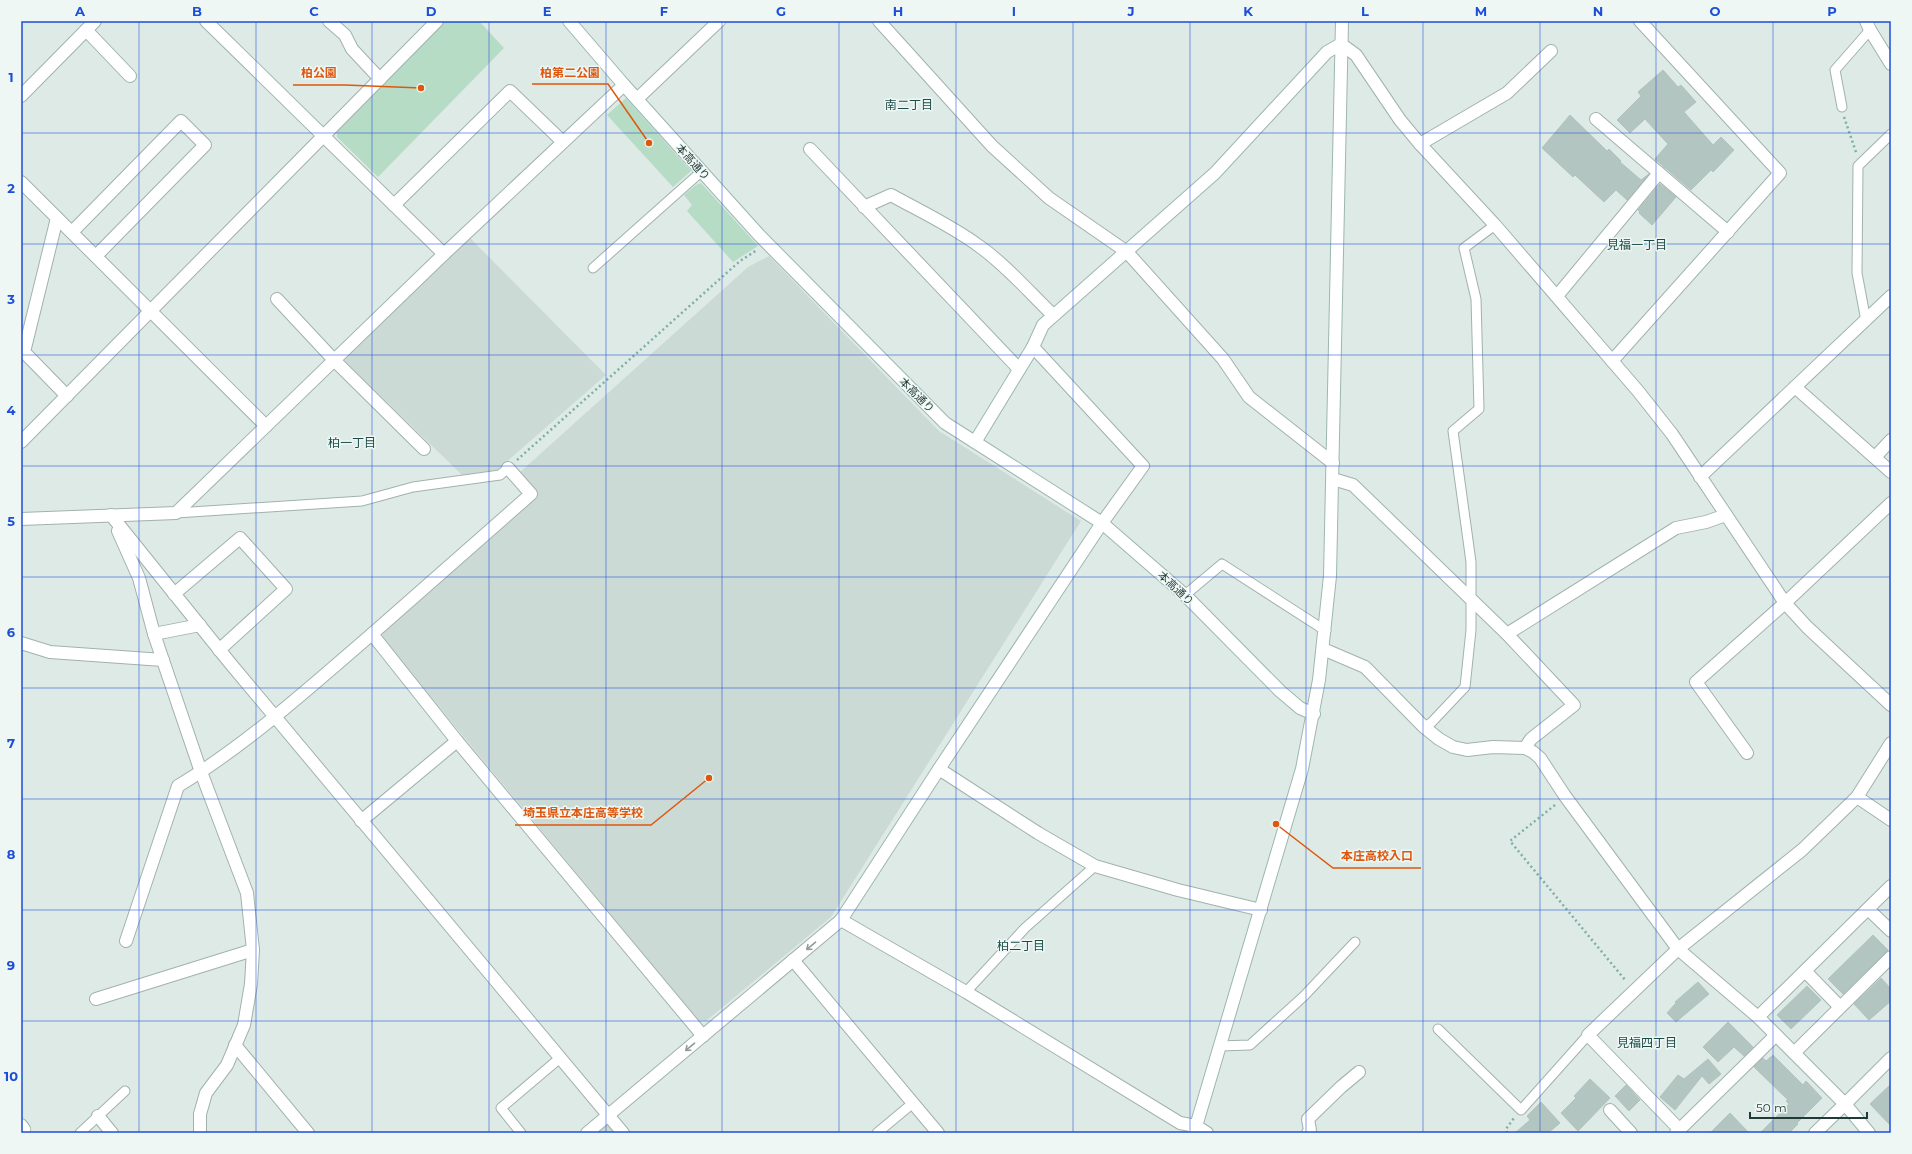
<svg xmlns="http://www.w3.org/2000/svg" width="1912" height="1154" font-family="Montserrat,'Noto Sans JP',sans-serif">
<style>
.built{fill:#ccdad6}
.green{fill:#b6dcc6}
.building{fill:#b3c5c0;stroke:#b0c3be}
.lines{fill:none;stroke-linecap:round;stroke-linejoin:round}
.lane-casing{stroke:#a1b2ae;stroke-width:11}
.street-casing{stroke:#a1b2ae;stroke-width:14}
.secondary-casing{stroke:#9db6b1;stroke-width:14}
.path{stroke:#7daea7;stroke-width:2.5;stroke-dasharray:2 3;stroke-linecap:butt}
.lane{stroke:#fff;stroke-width:9}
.street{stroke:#fff;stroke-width:12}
.secondary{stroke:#fff;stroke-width:12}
.oneway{stroke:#8f9c9b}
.grid{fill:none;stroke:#1d4ed8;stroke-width:1;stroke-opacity:0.55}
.labels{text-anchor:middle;stroke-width:3;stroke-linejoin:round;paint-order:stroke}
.street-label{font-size:11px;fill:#1f3a37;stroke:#eef7f4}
.neighbourhood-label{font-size:12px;fill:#1b4c47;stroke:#eef7f4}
.leader{fill:none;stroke:#de570e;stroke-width:1.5}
.callout-dot{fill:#de570e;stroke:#eef7f4;stroke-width:1.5}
.callout-label{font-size:12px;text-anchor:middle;font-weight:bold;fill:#de570e;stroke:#eef7f4;stroke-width:3;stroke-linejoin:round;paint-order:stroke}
.neatline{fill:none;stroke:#1d4ed8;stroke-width:1.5}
.grid-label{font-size:13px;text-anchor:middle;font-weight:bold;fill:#1d4ed8}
</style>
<rect width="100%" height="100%" fill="#deeae6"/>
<!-- built -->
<g class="built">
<path d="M470,238L606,375L497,470L462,475L344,360Z"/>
<path d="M769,256L939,431L1081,521L831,917L706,1021L698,1020L382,638L383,633L538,493L519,473L748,267Z"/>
<path d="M609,1122L618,1133H596Z"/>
</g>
<!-- green -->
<g class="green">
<path d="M445,21H479L504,48L378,177L337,137V129Z"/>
<path d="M626,98L691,171L673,187L607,115Z"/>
<path d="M701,183L758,246L733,262L687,211L692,205L684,195L696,185Z"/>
</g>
<!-- building -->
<g class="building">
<path d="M1663,70L1678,87L1681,85L1696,102L1684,112L1713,145L1721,137L1734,150L1713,172L1711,170L1691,190L1655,159L1668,144L1645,119L1630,133L1617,120L1641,96L1638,92Z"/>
<path d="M1570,115L1607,151L1609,149L1621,161L1620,162L1641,180L1649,174L1627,200L1616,190L1604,202L1575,175L1573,177L1542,148Z"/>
<path d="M1660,184L1676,197L1652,225L1639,213L1640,212L1638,210Z"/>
<path d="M1873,935L1888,950L1843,994L1828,979Z"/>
<path d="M1881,978L1891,989V1001L1869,1020L1854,1004Z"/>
<path d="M1698,982L1709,994L1676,1022L1667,1013L1676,1003L1675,1002Z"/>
<path d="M1807,986L1821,1000L1791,1029L1777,1015Z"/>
<path d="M1728,1022L1753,1047L1744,1056L1734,1047L1718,1062L1703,1047Z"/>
<path d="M1773,1055L1803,1085L1806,1081L1822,1098L1797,1123L1798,1124L1789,1133H1760L1789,1104L1786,1101L1788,1100L1754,1067L1763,1058L1766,1061Z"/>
<path d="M1708,1059L1721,1074L1709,1084L1702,1076L1675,1110L1660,1097L1678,1075L1684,1079Z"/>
<path d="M1590,1079L1610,1098L1578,1131L1561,1113L1576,1098L1574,1096Z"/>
<path d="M1891,1084V1126L1870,1104Z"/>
<path d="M1626,1085L1640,1100L1629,1111L1615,1096Z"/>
<path d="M1541,1102L1560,1123L1548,1133H1515L1530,1120L1527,1116Z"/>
<path d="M1730,1113L1749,1133H1710Z"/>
</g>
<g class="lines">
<defs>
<g id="lane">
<path d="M1842,107L1835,70L1870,30"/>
<path d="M593,268L702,171"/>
<path d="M1866,321L1857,273L1858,166L1891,134"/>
<path d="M176,513L362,501L413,487L500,475L508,468"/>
<path d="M1185,595L1222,564L1326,631"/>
<path d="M1424,727L1431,723L1465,687L1471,630V562L1453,431L1479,409L1476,299L1464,248L1495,225"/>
<path d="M966,992L1025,928L1095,866"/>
<path d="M1438,1029L1521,1110L1588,1035"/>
<path d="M1219,1046L1250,1045L1304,996L1355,942"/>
<path d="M80,1133L125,1091"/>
<path d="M521,1133L501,1108L560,1058"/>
<path d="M877,1133L913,1103"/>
</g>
<g id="street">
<path d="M206,21L444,254"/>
<path d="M329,21L345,35L352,49L380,79"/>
<path d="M879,21L992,146L1049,198L1127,252L1223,359L1249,397L1333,463"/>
<path d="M1866,21L1870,30L1891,64"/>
<path d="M86,30L130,76"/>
<path d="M1341,44L1356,55L1400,120L1420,144L1495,225L1638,391L1672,434L1785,603L1807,627L1891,705"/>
<path d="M21,96L95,21"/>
<path d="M637,99L719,21"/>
<path d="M1596,119L1728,232"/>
<path d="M1420,144L1507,93L1551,51"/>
<path d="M810,149L1019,369"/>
<path d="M21,182L266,426"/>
<path d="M394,205L510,91L563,142"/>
<path d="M864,207L891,195C920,211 952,226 979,246C1006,265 1029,292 1053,315"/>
<path d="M57,218L24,352L67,396"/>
<path d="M72,232L181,121L205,145L96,256"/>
<path d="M1557,296L1659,173"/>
<path d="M277,299L334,360L424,449"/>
<path d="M1033,347L1143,466L1102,523"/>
<path d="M1612,361L1780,173L1640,21"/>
<path d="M1795,387L1891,472"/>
<path d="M21,442L437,21"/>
<path d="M1875,457L1891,440"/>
<path d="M1700,477L1891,296"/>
<path d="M1333,479L1353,485L1507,634L1676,528L1706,522L1726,515"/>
<path d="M111,515L230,663L623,1133"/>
<path d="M21,519L176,513L444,254L624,85"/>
<path d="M118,531L139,578L154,634L201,772L247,893L253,950L251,984L244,1025L227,1065L206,1093L200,1114V1133"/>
<path d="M174,594L240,538L286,589L219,650"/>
<path d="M154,634L200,625"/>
<path d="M372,634L531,494L508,468"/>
<path d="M1507,634L1574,705L1531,739L1525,748"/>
<path d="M21,643L50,652L163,660"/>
<path d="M1323,649L1365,667L1424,727L1439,739L1453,747L1467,750L1493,747L1525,748L1533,752L1540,758L1565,796L1678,949L1758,1017L1845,1104L1815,1133"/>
<path d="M1747,753L1696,682L1785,603L1891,503"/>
<path d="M939,769L1038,833L1095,866L1178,890L1261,910"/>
<path d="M1857,797L1891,820"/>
<path d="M361,821L457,741"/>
<path d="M1868,909L1891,931"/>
<path d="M126,941L178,786C248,744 310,687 372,634L457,741L703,1036"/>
<path d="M793,960L938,1133"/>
<path d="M1805,971L1840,1007"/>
<path d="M96,999L253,950"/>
<path d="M1758,1017L1891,886"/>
<path d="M235,1045L308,1133"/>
<path d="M1794,1053L1891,957"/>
<path d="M1610,1110L1631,1133"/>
<path d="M98,1116L112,1133"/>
<path d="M21,1125L24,1129L21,1132"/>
<path d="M1680,1130L1588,1035L1678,949L1802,850L1857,797L1891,743"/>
<path d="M587,1133L841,920L966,992L1180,1123L1196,1126L1207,1133"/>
<path d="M1308,1133L1310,1130L1308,1119L1341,1087L1359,1072"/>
<path d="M1676,1133L1776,1035"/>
</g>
<g id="secondary">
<path d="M569,21L624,85L759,235L945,423L1102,523L1185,595L1280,691L1300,708L1314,714"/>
<path d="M975,442L1033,347L1043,325L1215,173L1327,52L1341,44"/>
<path d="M841,920L939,769L1102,523"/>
<path d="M1194,1133L1302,769L1319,680L1330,576L1342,21"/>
<path d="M1869,1133L1845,1104L1891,1058"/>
</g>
</defs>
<!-- lane casing -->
<use href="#lane" class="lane-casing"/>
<!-- street casing -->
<use href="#street" class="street-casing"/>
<!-- secondary casing -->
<use href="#secondary" class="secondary-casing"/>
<!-- path -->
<g class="path">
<path d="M1844,117L1856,152"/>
<path d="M517,460L740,261L757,250"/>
<path d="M1555,805L1510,841L1626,981"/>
<path d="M1507,1133L1506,1129L1514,1118"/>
</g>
<!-- lane -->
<use href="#lane" class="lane"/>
<!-- street -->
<use href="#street" class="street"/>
<!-- secondary -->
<use href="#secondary" class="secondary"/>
</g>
<!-- one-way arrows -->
<defs><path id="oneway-shaft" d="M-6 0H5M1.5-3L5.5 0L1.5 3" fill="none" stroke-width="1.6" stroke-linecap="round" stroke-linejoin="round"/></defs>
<g class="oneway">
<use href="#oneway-shaft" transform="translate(811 946) rotate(140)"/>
<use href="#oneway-shaft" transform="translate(690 1047) rotate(140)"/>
</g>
<!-- grid -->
<path class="grid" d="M139,21V1133M256,21V1133M372,21V1133M489,21V1133M606,21V1133M722,21V1133M839,21V1133M956,21V1133M1073,21V1133M1190,21V1133M1306,21V1133M1423,21V1133M1540,21V1133M1656,21V1133M1773,21V1133M21,133H1891M21,244H1891M21,355H1891M21,466H1891M21,577H1891M21,688H1891M21,799H1891M21,910H1891M21,1021H1891"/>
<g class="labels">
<!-- street labels -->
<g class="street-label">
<text transform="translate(693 162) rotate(48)" y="4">本高通り</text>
<text transform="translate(917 395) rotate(45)" y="4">本高通り</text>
<text transform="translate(1176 588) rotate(43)" y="4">本高通り</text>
</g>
<!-- neighbourhood labels -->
<g class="neighbourhood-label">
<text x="909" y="109">南二丁目</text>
<text x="1637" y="249">見福一丁目</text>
<text x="352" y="447">柏一丁目</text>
<text x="1021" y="950">柏二丁目</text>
<text x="1647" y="1047">見福四丁目</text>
</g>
</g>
<!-- callouts -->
<path class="leader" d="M649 143L608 84H532M421 88L345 85H293M709 778L651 825H515M1276 824L1333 868H1421"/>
<g class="callout-dot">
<circle cx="649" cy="143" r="4"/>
<circle cx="421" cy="88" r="4"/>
<circle cx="709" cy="778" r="4"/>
<circle cx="1276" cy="824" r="4"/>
</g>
<g class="callout-label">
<text x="570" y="77">柏第二公園</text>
<text x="319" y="77">柏公園</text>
<text x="583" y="817">埼玉県立本庄高等学校</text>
<text x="1377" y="860">本庄高校入口</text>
</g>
<!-- border -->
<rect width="1912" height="1154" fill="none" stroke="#eef7f4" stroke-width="44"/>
<!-- scale -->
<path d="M1750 1112v6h117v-6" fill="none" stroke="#1f3a37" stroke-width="2"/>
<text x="1756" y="1112" font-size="12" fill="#1f3a37" stroke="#eef7f4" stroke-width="3" paint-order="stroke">50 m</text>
<rect x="22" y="22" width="1868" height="1110" class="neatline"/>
<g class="grid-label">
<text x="80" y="16">A</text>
<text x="197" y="16">B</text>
<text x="314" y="16">C</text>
<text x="431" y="16">D</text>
<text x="547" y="16">E</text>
<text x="664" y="16">F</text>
<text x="781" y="16">G</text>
<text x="898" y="16">H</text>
<text x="1014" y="16">I</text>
<text x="1131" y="16">J</text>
<text x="1248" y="16">K</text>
<text x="1365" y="16">L</text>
<text x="1481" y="16">M</text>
<text x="1598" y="16">N</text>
<text x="1715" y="16">O</text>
<text x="1832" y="16">P</text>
<text x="11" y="82">1</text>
<text x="11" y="193">2</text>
<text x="11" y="304">3</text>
<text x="11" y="415">4</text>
<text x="11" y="526">5</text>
<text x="11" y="637">6</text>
<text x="11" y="748">7</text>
<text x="11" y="859">8</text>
<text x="11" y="970">9</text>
<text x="11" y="1081">10</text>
</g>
</svg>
